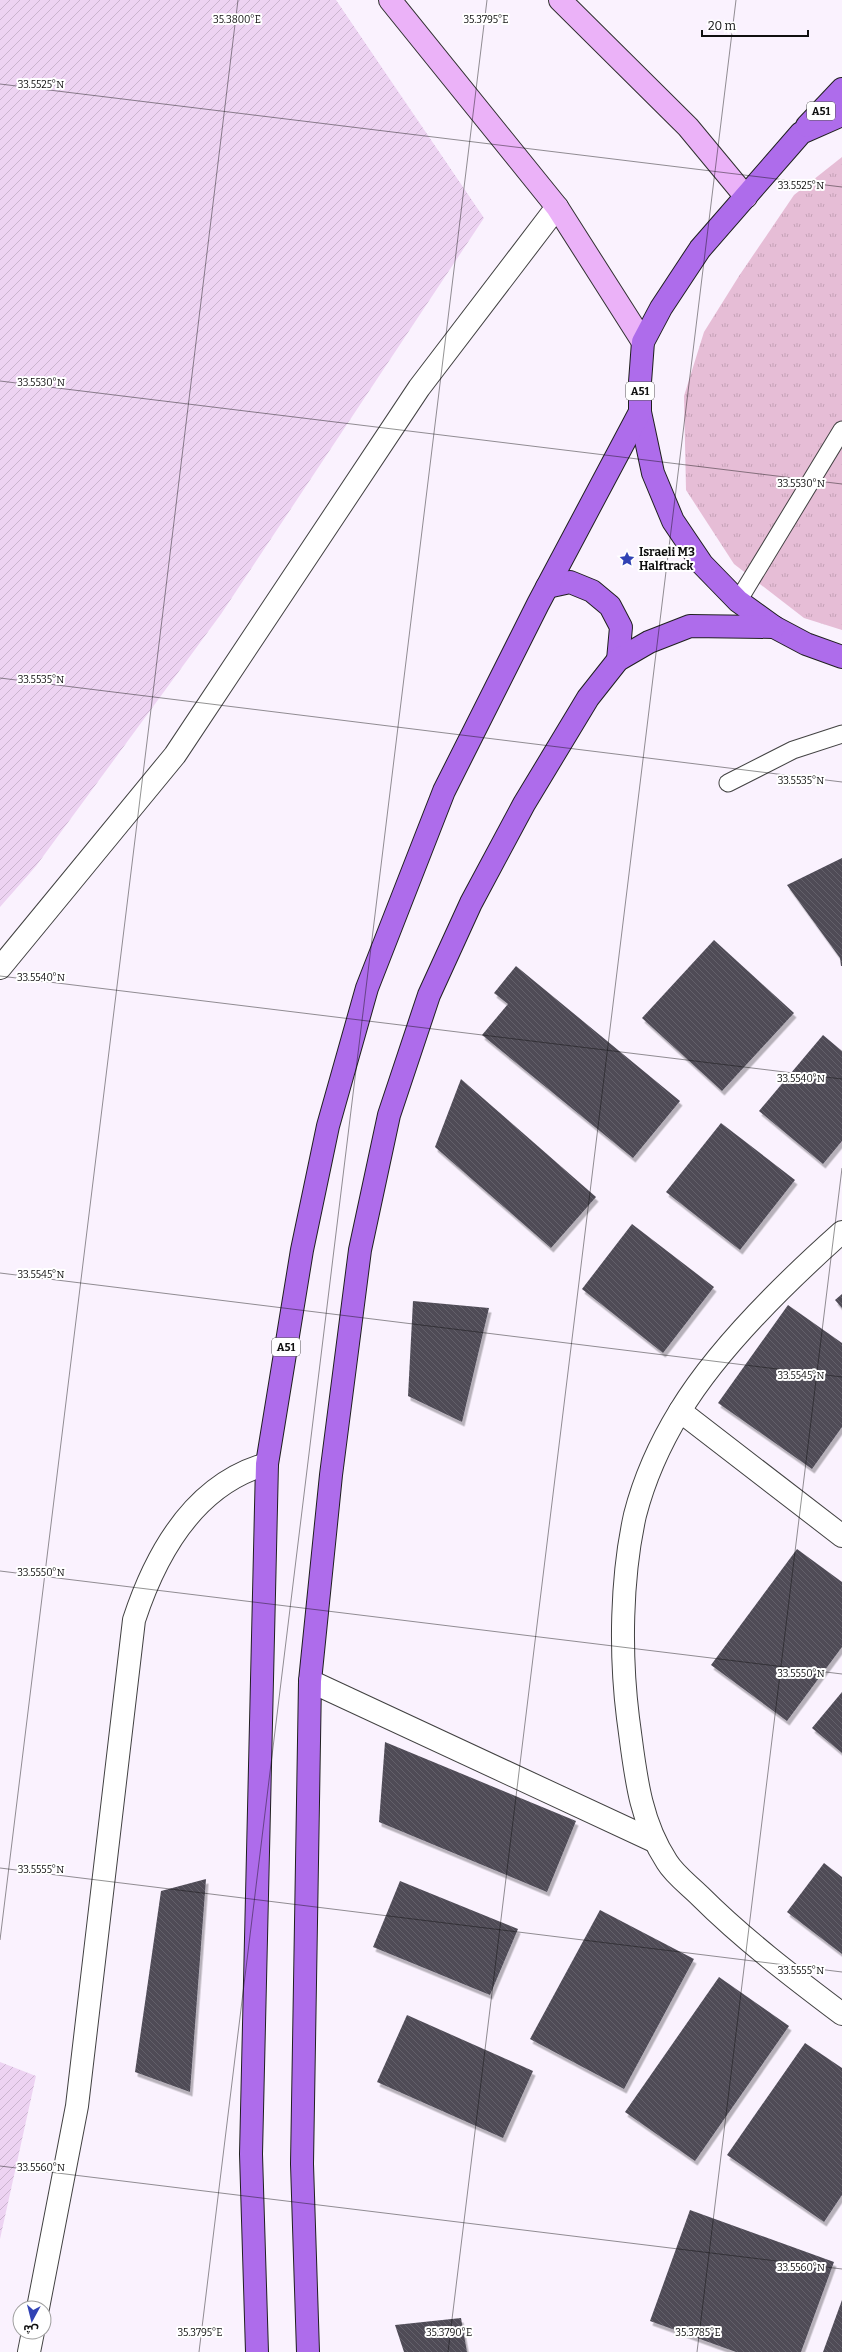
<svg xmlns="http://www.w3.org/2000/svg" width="842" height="2352" font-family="Bitter,'Noto Sans Arabic',serif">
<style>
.farmland{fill:url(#farmland-furrows)}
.grass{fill:url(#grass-tufts)}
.building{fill:url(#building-back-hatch);filter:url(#shadow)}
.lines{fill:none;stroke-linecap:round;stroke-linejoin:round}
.service-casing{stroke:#424242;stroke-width:19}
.minor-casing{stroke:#424242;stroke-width:24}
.secondary-casing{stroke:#313131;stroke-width:24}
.trunk-casing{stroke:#202020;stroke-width:24}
.service{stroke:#fff;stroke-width:17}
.minor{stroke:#fff;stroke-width:22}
.secondary{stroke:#ebb2f8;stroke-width:22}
.trunk{stroke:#ae6ceb;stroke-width:22}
.ticks{fill:none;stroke:#0f0f0f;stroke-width:1;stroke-opacity:0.45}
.labels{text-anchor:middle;stroke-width:4;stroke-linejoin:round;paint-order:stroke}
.shield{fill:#fff;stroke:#575757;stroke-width:1}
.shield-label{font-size:11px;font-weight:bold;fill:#0f0f0f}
.poi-label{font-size:12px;font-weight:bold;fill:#0f0f0f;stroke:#fff;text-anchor:start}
.ticks-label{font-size:10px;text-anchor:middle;fill:#0f0f0f;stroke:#fff;stroke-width:4;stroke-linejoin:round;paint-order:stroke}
</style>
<defs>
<pattern id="farmland-furrows" width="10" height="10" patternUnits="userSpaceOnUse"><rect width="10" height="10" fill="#edd3f2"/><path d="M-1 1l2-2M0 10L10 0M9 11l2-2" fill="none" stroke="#cab4ce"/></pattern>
<pattern id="grass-tufts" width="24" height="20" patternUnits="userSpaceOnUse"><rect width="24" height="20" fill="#e6bdd6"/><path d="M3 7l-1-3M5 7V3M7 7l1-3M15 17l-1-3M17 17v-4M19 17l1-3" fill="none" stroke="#c4a1b6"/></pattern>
<pattern id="building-back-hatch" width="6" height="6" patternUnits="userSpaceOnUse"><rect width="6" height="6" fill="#4f4c57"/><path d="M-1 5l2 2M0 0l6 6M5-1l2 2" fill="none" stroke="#64616a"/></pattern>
<filter id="shadow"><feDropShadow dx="2.5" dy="4.5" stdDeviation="0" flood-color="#0004"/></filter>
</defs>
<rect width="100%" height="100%" fill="#faf2fe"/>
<!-- farmland -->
<g class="farmland">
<path d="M0,0H336L484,218L221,614L36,866L0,907Z"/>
<path d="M0,2062L36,2076L0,2239Z"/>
</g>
<!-- grass -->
<path class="grass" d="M842,157V630L804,618L734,564L686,490L684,396L704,332L739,276L794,195Z"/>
<!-- building -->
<g class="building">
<path d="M842,858V966H841L840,958L787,885Z"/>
<path d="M714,940L794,1013L722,1091L642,1018Z"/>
<path d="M516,966L680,1101L633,1158L482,1035L508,1004L494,993Z"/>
<path d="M823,1035L842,1051V1141L823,1164L759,1111Z"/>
<path d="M461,1079L596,1197L551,1248L435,1147Z"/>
<path d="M721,1123L795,1180L740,1250L666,1192Z"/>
<path d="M632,1224L714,1287L663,1353L582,1289Z"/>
<path d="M842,1294V1308L835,1300Z"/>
<path d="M413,1301L489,1308L462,1422L408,1396Z"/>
<path d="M788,1305L842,1343V1427L812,1469L718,1403Z"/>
<path d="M797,1549L842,1582V1647L787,1721L711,1665Z"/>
<path d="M842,1692V1753L812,1728Z"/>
<path d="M385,1742L576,1821L547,1892L379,1822Z"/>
<path d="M824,1863L842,1877V1954L787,1912Z"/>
<path d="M206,1879L190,2092L135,2072L161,1891Z"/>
<path d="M400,1881L518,1929L490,1995L373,1947Z"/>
<path d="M600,1910L694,1959L624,2089L530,2039Z"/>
<path d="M719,1977L789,2026L695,2161L625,2112Z"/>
<path d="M407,2015L533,2071L503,2138L377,2082Z"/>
<path d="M805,2043L842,2068V2195L824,2222L727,2155Z"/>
<path d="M690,2210L834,2262L801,2352H736L650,2321Z"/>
<path d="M842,2300V2352H823Z"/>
<path d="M461,2318L467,2352H404L395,2325Z"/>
</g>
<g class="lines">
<defs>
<g id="service">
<path d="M738,601L842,430"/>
<path d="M728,783L793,750L842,734"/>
</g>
<g id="minor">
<path d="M0,968L175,755L419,388L557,207"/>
<path d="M842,1232C787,1281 718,1348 680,1411C661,1442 644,1480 635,1515C621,1578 620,1654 628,1718C635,1768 638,1818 667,1862C675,1875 689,1885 700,1896C743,1939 793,1977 842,2014"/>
<path d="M680,1411L842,1536"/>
<path d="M310,1681L654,1841"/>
<path d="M38,2308L77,2106L134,1620C156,1553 195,1484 267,1464"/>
<path d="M29,2352L33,2332"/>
</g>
<g id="secondary">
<path d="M390,0L557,207L643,342"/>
<path d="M560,0L688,127L746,197"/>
</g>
<g id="trunk">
<path d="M842,115L801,133L700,249L661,308L643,342L640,382V412L653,473L673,521L702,564L738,601L774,627L806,644L842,657"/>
<path d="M807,126L842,89"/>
<path d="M547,587L570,582L592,591L610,606L621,627L618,660"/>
<path d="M257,2352L251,2154L267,1464L302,1250L328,1126L367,988L444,791L538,604L640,412"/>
<path d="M308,2352L302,2164L310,1681L331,1475L360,1250L389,1115L429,995L471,903L524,804L588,698L618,660L649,642L690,626L774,627"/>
</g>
</defs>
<!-- service casing -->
<use href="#service" class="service-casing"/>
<!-- minor casing -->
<use href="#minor" class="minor-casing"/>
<!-- secondary casing -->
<use href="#secondary" class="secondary-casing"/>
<!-- trunk casing -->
<use href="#trunk" class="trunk-casing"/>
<!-- service -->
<use href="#service" class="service"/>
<!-- minor -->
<use href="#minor" class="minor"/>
<!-- secondary -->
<use href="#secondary" class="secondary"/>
<!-- trunk -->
<use href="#trunk" class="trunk"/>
</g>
<!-- ticks -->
<path class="ticks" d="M0,84L842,187M0,381L842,484M0,678L842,782M0,976L842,1079M0,1273L842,1377M0,1571L842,1674M0,1868L842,1972M0,1940L238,0M0,2166L842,2269M199,2352L487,0M448,2352L736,0M697,2352L842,1168"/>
<!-- icons -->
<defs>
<symbol id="sight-bare" viewBox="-9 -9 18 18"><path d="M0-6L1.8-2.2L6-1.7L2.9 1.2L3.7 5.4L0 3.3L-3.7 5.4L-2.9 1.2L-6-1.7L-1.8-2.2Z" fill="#3142b4" stroke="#fff" stroke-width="2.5" paint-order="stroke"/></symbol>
</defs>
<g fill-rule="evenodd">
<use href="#sight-bare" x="616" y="548" width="22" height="22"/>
</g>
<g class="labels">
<!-- shield labels -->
<g class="shield">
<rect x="807" y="102" width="28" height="18" rx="3"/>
<rect x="626" y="382" width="28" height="18" rx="3"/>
<rect x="272" y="1338" width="28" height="18" rx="3"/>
</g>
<g class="shield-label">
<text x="821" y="115">A51</text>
<text x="640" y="395">A51</text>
<text x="286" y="1351">A51</text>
</g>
<!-- poi labels -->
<g class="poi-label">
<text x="639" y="556">Israeli M3<tspan x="639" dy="14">Halftrack</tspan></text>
</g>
</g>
<g class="ticks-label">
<text x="237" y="23">35.3800°E</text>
<text x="486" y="23">35.3795°E</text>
<text x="41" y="88">33.5525°N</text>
<text x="801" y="189">33.5525°N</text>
<text x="41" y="386">33.5530°N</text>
<text x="801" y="487">33.5530°N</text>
<text x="41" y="683">33.5535°N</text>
<text x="801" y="784">33.5535°N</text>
<text x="41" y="981">33.5540°N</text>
<text x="801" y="1082">33.5540°N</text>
<text x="41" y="1278">33.5545°N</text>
<text x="801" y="1379">33.5545°N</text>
<text x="41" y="1576">33.5550°N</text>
<text x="801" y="1677">33.5550°N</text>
<text x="41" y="1873">33.5555°N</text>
<text x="801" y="1974">33.5555°N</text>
<text x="41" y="2171">33.5560°N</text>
<text x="801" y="2271">33.5560°N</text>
<text x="200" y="2336">35.3795°E</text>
<text x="449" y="2336">35.3790°E</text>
<text x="698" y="2336">35.3785°E</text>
</g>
<!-- north arrow -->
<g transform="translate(32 2320) rotate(187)"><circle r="19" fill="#ffffff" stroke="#9f9f9f"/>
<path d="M0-3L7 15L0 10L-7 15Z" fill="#3142b4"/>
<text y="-6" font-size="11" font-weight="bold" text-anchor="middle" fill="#0f0f0f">ش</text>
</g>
<!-- scale -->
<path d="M702 30v6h106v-6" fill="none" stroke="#0f0f0f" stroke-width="2"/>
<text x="708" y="30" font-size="12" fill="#0f0f0f" stroke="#ffffff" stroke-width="3" paint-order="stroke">20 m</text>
</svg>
